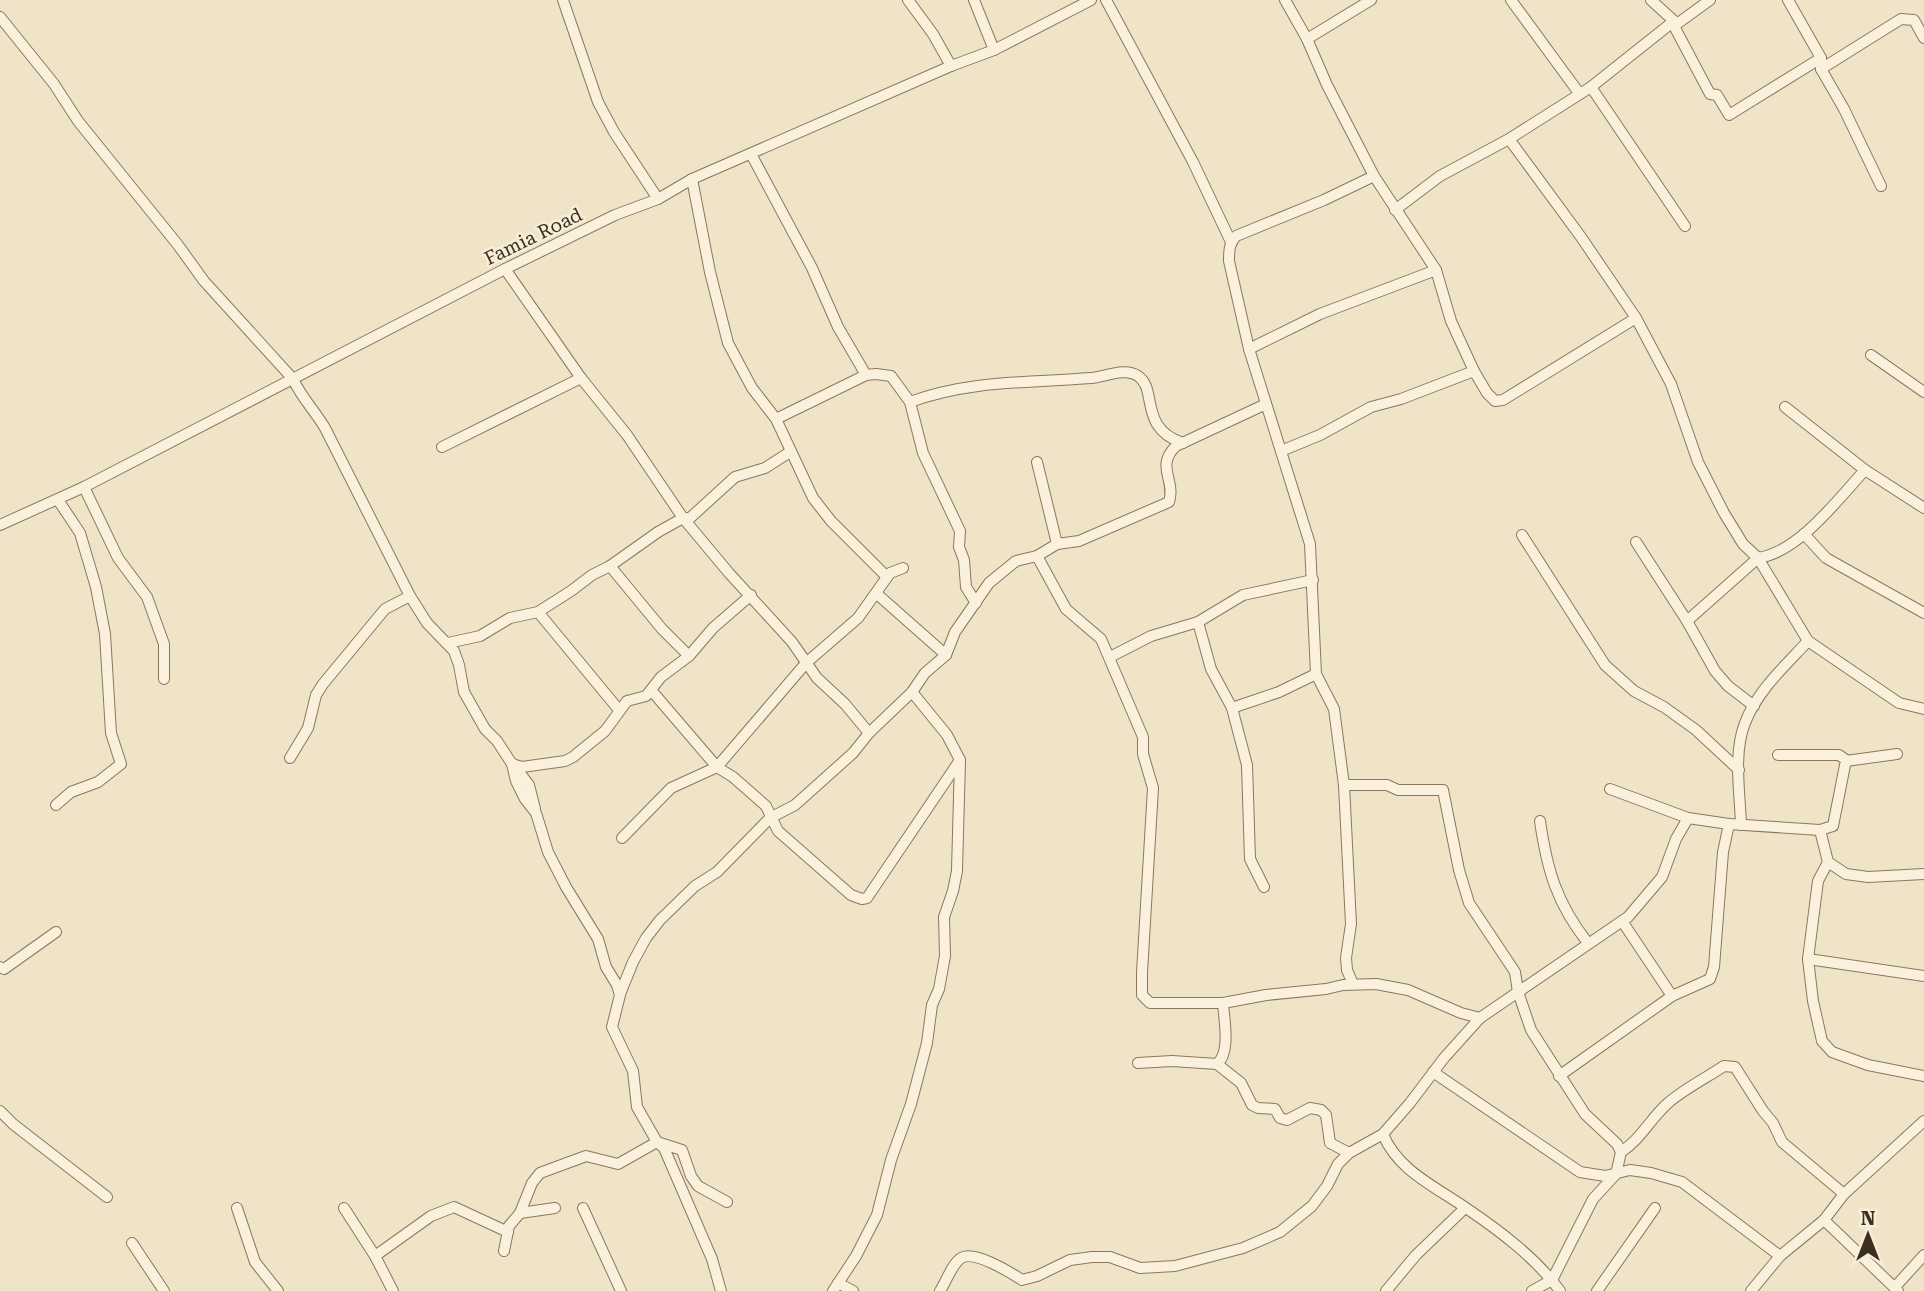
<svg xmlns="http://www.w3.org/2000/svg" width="1924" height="1291" font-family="'Roboto Serif',serif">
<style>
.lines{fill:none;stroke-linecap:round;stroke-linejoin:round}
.minor-casing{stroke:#8d765c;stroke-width:12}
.minor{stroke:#faf1dc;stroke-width:10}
.labels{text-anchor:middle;stroke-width:5;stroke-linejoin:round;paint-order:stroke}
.street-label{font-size:19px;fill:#3d2e20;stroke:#f7eed8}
</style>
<rect width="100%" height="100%" fill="#f0e4c8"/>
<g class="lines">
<defs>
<g id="minor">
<path d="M563,0L598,102L614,132L658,199"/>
<path d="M908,0L933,34L951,66"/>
<path d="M974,0L994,50"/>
<path d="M1106,0L1193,162L1231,242"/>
<path d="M1285,0L1307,39L1327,85L1374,176L1436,270L1451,321L1474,371L1487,393L1495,401L1503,400L1636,318"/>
<path d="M1511,0L1579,93"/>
<path d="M1651,0L1674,21"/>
<path d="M1788,0L1821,58V69L1844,109L1881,186"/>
<path d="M0,17L54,84L78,121L178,245L204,281L293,379C301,397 315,411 325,428L410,596L427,623L454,651L459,665L464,692L485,729L497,741L512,764L516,781L525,799L536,813L548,852L566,887L598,939L606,967L617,985L620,995L612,1027L633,1071L637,1107L657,1142L664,1148L712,1259L721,1291"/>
<path d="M1674,26L1710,94L1717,95L1729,115L1821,58"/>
<path d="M1307,39L1371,0"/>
<path d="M1821,69L1901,19L1914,20L1924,38"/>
<path d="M1591,87L1685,226"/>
<path d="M1509,139L1581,237L1636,318L1671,384L1698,462L1724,513L1743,544L1758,558L1808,641L1899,703L1924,709"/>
<path d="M751,154L812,268L838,327L866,375"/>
<path d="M692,179L710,272L728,343L752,388L776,419L813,498L831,521L887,577"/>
<path d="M1395,210L1440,176L1509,139L1591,87L1674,21V26L1710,0"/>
<path d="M505,269L581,378L627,435L683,518L729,573L792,642L817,678L845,704L869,733"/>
<path d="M1249,349L1320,314L1436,270"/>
<path d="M1871,355L1924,392"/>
<path d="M910,402C969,380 1029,383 1091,378C1105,377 1125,367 1138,376C1158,389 1138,428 1183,443"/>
<path d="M1785,407L1865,470L1924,508"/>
<path d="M776,419L866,375L876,374L891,376L910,402L923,453L960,531L959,547L964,560L966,587L976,603"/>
<path d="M442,447L581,378"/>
<path d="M1281,451L1320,435L1371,407L1401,399L1474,371"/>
<path d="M1037,462L1057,544"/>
<path d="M84,487L118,558L147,597L164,644V679"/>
<path d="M0,525L84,487L505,269L615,215L658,199L692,179L951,66L994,50L1091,0"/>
<path d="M1804,534L1826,558L1924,613"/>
<path d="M1522,535L1605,665L1634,691L1664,707L1696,730L1739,770"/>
<path d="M1636,542L1687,621L1715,671L1728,686L1754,706"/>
<path d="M1037,556L1066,609L1101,639L1143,737V754L1153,788L1142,972V995L1150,1003H1223L1266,995L1326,989L1343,985L1376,984L1408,990L1461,1013L1480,1018"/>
<path d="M610,566L662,629L689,656"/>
<path d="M877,594L946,655"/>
<path d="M538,612L619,710"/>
<path d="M1687,621L1758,558C1799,552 1838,499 1865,470"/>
<path d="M1198,622L1211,669L1232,708L1279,692L1316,674"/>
<path d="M448,643L480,636L510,618L538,612L571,591L592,575L610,566L658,532L683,518H690L735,477L765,468L790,452"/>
<path d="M1110,657L1151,636L1198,622L1243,595L1313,580"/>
<path d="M651,690L717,767L733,777L766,806L778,831L851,895L862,899L867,898L960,760"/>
<path d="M1232,708L1247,765L1250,859L1264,887"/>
<path d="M290,758L308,728L316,695L323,684L385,609L410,596"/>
<path d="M1846,761L1897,754"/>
<path d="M512,764L522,767L565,761L573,757L605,731L627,701L646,696L661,677L689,656L713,628L751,595"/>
<path d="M513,764L529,785L535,809"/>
<path d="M1344,785H1387L1398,790H1443L1459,870L1469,903L1515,972L1518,992L1531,1030L1585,1114L1617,1144L1621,1152"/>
<path d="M1610,789L1688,818L1729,824L1820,830L1833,826L1846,760L1839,755H1778"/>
<path d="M56,805L71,792L98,782L121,764L111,733L105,634L96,587L80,533L58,500"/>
<path d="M1540,821C1547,870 1557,904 1588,943"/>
<path d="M1741,825C1740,793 1733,753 1745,723C1757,691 1785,666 1808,641"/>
<path d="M1820,830L1828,862L1818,881L1808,959L1813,1001L1822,1041L1832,1052L1868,1065L1924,1076"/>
<path d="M622,838L671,788L717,767L806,663L858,618L890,573L903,568"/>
<path d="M1828,862L1846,874L1868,877L1924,874"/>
<path d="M1622,921L1672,996"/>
<path d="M1808,959L1924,976"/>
<path d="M0,967L4,969L56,932"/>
<path d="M1353,984L1347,970L1346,958L1351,924L1344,785L1334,709L1316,674L1310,544L1249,349L1229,261C1229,251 1229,244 1236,236L1324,200L1374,176"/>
<path d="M620,994L633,962L646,938L660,920L695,886L717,872L770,818L795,805L853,753L869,733L912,692L925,673L946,655L955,632L989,583L1016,561L1037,556L1057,544L1079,541L1169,502C1176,480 1155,466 1176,446L1266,404"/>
<path d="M1138,1063L1172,1061L1217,1064L1241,1083L1252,1105L1258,1108L1275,1109L1280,1118L1287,1120L1310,1108L1321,1110L1326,1115L1330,1143L1349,1153"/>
<path d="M1217,1064C1231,1052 1224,1020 1223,1003"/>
<path d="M1433,1072L1580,1172L1605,1176L1630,1170L1651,1173L1682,1182L1780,1256"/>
<path d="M1559,1076L1672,996L1710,979L1714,967L1723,852L1729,824"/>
<path d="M0,1111L13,1124L107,1197"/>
<path d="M1383,1134C1397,1170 1436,1187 1466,1208C1500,1231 1536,1258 1560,1291"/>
<path d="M237,1208L255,1262L278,1291"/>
<path d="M344,1208L375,1256L393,1291"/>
<path d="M583,1208L621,1291"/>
<path d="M520,1213L555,1208"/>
<path d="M1824,1220L1898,1291"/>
<path d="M132,1243L164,1291"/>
<path d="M504,1251L509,1226L520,1213L532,1183L540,1173L586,1156L618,1164L657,1142L682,1150L691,1176L698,1186L727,1202"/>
<path d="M375,1256L431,1216L454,1207L508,1232"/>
<path d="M838,1283L853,1291"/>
<path d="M1895,1287L1924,1255"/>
<path d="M833,1291L856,1256L877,1215L891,1160L911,1104L927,1043L932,1005L939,989L945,956L944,917L953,891L957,871L960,760L947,735L912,692"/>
<path d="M940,1291C946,1282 952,1264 961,1258C974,1250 1010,1272 1022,1280L1037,1276L1070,1260L1092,1257H1110L1140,1268L1175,1266L1243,1248L1280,1232L1312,1206L1327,1186L1338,1164L1349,1153L1383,1134L1410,1103L1444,1058L1480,1018L1628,917L1662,877L1676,839L1688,818"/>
<path d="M1386,1291L1416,1255L1465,1208"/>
<path d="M1532,1291L1552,1280L1593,1199L1616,1174L1621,1152C1641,1139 1650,1119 1668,1103C1684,1089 1706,1078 1724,1066L1735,1067L1763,1111L1773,1123L1782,1142L1844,1194"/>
<path d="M1597,1291L1655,1208"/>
<path d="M1751,1291L1780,1256L1824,1220L1844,1194L1924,1121"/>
</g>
</defs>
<!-- minor casing -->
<use href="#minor" class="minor-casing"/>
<!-- minor -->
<use href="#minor" class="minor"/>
</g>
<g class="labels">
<!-- street labels -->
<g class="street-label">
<text transform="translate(533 236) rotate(-26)" y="7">Famia Road</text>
</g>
</g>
<!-- north arrow -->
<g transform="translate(1868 1235)" stroke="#f7eed8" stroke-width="5" paint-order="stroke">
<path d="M0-5L12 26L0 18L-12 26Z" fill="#3d2e20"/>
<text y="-10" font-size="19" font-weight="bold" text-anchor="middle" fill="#3d2e20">N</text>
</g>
</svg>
